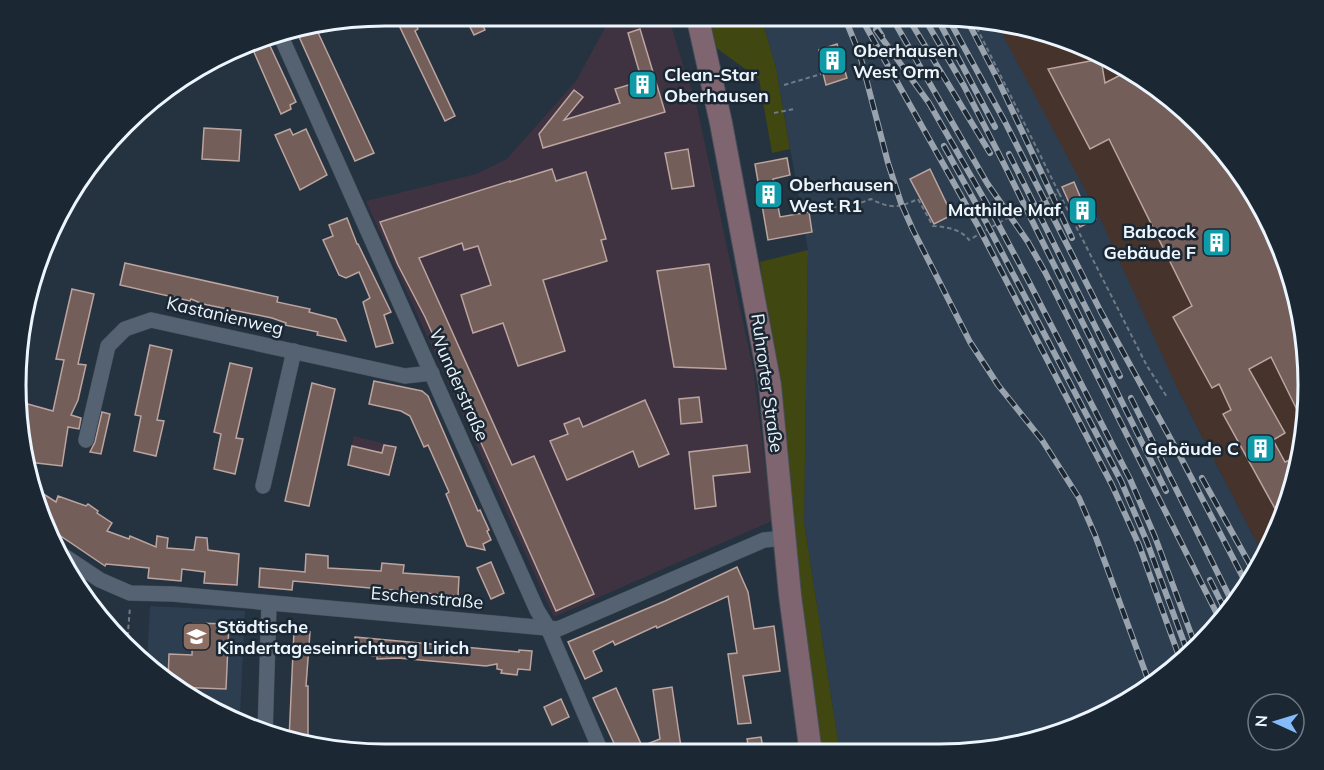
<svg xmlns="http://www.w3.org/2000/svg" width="1324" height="770" font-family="Mulish,sans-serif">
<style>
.commercial{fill:#46332c}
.industrial{fill:#3f3341}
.built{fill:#2d3e50}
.green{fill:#404711}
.building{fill:#735e5a;stroke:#bca49f;stroke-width:1.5}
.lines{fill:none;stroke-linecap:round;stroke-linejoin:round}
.street-casing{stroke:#444e59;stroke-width:16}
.secondary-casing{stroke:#444e59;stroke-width:24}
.path{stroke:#707b87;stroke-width:2;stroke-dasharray:4.5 3;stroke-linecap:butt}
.street{stroke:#546271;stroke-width:15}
.secondary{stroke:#7e6570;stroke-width:22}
.rail-casing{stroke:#99a3ae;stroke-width:6}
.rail{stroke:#1b2834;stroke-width:4;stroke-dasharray:11;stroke-linecap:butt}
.labels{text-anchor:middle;stroke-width:5;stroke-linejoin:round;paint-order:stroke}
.poi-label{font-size:18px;font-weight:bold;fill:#edf6fe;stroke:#1b2834;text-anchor:start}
.street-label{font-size:18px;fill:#edf6fe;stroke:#1b2834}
.rim{fill:none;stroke:#edf6fe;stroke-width:3}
</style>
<rect width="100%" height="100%" fill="#25323f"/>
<!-- commercial -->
<path class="commercial" d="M996,22L1058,35L1144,77L1246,179L1302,312V457L1262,553L1178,390Z"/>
<!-- industrial -->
<g class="industrial">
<path d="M612,15H668L687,78L695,98L753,368L772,521L554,617L366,201L476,174L507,159L576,81Z"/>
<path d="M354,436L397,447L389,476L347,465Z"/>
</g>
<!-- built -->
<g class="built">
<path d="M761,16H964L996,22L1100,218L1178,390L1262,553L1247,590L1200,647L1124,705L1058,735L964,754H840L804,522L808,250L776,68Z"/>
<path d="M150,606L245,611L240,714L221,713L180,693L147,662Z"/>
</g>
<!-- green -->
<g class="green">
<path d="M710,15L761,16L776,68L790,149L772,153L759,79L715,47Z"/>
<path d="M808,250L804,522L840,754H821L760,262Z"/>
</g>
<!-- building -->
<g class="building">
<path d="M394,15H412L418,29L415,31L455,116L445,121Z"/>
<path d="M464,15H478L485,30L474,35Z"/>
<path d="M315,26L374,153L355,161L296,30Z"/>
<path d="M640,29L665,112L543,148L539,134L574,90L583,97L564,120L620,103L615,89L642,81L628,33Z"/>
<path d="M265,35L296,102L290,105L291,109L281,114L250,43Z"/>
<path d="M837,44L847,78L826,85L823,73L826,72L819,50Z"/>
<path d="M1101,59L1105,83L1130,70L1144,77L1246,179L1302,312V420L1271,357L1249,369L1285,433L1273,440L1285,462L1302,455L1278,514L1223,414L1231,410L1219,384L1212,388L1173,317L1192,306L1109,139L1090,149L1048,69Z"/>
<path d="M204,128L241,130L239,161L202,159Z"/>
<path d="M290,129L293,135L306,129L327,175L300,190L275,135Z"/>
<path d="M688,149L694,186L672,189L665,153Z"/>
<path d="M787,158L790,175L773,179L780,217L809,212L812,232L768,240L755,164Z"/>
<path d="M552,169L556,181L586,172L606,239L601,240L607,261L543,280L565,351L518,366L503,323L473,333L461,295L491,285L478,246L464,250L462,243L419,258L512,465L534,456L594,594L556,611L425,317L398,265L380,222L510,181V182Z"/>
<path d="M930,169L952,215L934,224L910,179Z"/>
<path d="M1074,182L1082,201L1087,199L1096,219L1080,227L1062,187Z"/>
<path d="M347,218L357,244H358L391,312L384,315L393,343L376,347L363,302L370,298L359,272L346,278L339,275L323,240L333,236L329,225Z"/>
<path d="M125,263L278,297L277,302L310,309L309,312L336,319L346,341L317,335L318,332L285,325L286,323L272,318L203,304L191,299L190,301L120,285Z"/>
<path d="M709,264L726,369L674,367L657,271Z"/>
<path d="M72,289L94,294L78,364L86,365L78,400L71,415L81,418L79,429L68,427L62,466L28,462L16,409L17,401L53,411L64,360L56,359Z"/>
<path d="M150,345L172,350L157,420L164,421L156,456L134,451L141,416L135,415Z"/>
<path d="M230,363L252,368L236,438L243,439L235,474L214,469L221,434L214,432Z"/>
<path d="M374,381L422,391L428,396L478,511L480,510L489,530L487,531L491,540L483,544L485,550L467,546L446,494L449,492L428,445L424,447L410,416L401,411L369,404Z"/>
<path d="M312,383L335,389L309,506L285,501Z"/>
<path d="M699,397L702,422L681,424L679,399Z"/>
<path d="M645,400L669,454L639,467L633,451L567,480L550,441L568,434L564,424L579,418L583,427Z"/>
<path d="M102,412L110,414L101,454L90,452L95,442Z"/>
<path d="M384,445L396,447L389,475L348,465L352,446L382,453Z"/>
<path d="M747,445L750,472L713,476L716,506L695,509L689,452Z"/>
<path d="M34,488L56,502L58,496L86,506L88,504L98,511L97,513L112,523L107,531L129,539L130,536L156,547L157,536L168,538L167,548L194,550L196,537L207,538L208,550L239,554L237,585L204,583L205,572L182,569L181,581L148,578L149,568L106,564L105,566L43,524Z"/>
<path d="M306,554L328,556V568L381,571L382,563L404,565L403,573L459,577L458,596L293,581L292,590L259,587L260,568L305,572Z"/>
<path d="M491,562L504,593L491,599L477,568Z"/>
<path d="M737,567L748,592L754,629L774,626L780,671L743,676L751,723L738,724L728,654L737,653L728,596L657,628L656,626L615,645L613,641L593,651L602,671L585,679L568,642L665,601Z"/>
<path d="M193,623L229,624L226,689L174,687L168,681L169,654L192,655Z"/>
<path d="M294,631L310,632L306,686H308V744L289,740Z"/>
<path d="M355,637L519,652V650L532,651L530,670L518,669L517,675L501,673L502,670L497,669V664L486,666L398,658L377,659V656L354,654Z"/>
<path d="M672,687L682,754H619L593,698L616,688L642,746L660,739L653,690Z"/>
<path d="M561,699L569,717L552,725L544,707Z"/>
<path d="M761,737L764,754H727V747L748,744L747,739Z"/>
</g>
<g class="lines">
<defs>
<g id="street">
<path d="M279,32L537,610L548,628L602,754"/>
<path d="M86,440L108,346L125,329L151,320L405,376L432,373"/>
<path d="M263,486L294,351"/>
<path d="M58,552L100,580L123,590L130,593L173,594L558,629L764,540L786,538"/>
<path d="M265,735L269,604"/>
</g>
<path id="secondary" d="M697,15L721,123L770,385L790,595L811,754"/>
</defs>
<!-- street casing -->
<use href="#street" class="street-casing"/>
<!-- secondary casing -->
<use href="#secondary" class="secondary-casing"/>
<!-- path -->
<g class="path">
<path d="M784,85L821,74"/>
<path d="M774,113L794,109"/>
<path d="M1059,193L1147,366L1167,397"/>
<path d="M808,203L813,202L814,209L855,205L871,199C891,209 898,208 918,199L933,226C946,227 961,229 969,240L1018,212L1059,193L972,18"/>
<path d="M127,644L130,607"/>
</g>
<!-- street -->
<use href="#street" class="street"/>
<!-- secondary -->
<use href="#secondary" class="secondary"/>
<defs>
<g id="rail">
<path d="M844,16L860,55L888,163L901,203L913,230L970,342L998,385L1042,440L1079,498L1095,535L1150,685"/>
<path d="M860,16L978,226L1112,485L1139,545L1181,662"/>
<path d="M870,16L882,36"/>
<path d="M891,16L987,183L1028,242L1045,272L1221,622"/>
<path d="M907,16L990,153"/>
<path d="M923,16L964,86L1004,164L1166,491"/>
<path d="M936,16L995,127"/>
<path d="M947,16L1005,122L1101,312L1180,456L1248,587"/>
<path d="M965,16L998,80L1072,238"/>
<path d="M876,30L929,103L995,218L1029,282L1130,479L1155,537L1197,650"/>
<path d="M944,146L986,222L1121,481L1147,542L1189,656"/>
<path d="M1009,154L1120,376"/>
<path d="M1131,398L1234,606"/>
<path d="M1202,478L1254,572"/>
<path d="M1210,580L1227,614"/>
</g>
</defs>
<!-- rail casing -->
<use href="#rail" class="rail-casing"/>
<!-- rail -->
<use href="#rail" class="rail"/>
</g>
<!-- icons -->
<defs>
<symbol id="building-square" viewBox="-11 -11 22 22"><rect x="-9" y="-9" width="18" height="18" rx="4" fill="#0f9aa8" stroke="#1b2834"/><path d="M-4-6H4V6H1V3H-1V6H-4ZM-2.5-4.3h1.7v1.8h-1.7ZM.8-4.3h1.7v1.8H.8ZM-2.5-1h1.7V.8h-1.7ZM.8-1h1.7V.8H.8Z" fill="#fff"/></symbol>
<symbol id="school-square" viewBox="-11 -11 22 22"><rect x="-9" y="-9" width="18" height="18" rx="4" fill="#8d6e63" stroke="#1b2834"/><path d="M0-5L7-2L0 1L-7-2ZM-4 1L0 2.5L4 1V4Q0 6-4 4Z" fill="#fff"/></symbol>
</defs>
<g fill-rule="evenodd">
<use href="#building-square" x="816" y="44" width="33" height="33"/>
<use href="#building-square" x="626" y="68" width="33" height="33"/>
<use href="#building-square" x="752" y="178" width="33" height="33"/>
<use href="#building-square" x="1066" y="194" width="33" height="33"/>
<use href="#building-square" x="1200" y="226" width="33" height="33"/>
<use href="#building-square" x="1244" y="432" width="33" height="33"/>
<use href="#school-square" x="180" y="620" width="33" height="33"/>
</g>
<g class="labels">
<!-- poi labels -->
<g class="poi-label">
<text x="853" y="57">Oberhausen<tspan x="853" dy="21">West Orm</tspan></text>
<text x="664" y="81">Clean-Star<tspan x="664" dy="21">Oberhausen</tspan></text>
<text x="789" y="191">Oberhausen<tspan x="789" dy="21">West R1</tspan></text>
<text x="1061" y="216" text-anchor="end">Mathilde Maf</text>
<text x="1196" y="238" text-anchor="end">Babcock<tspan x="1196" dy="21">Gebäude F</tspan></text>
<text x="1239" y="455" text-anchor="end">Gebäude C</text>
<text x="217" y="633">Städtische<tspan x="217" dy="21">Kindertageseinrichtung Lirich</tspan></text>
</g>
<!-- street labels -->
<g class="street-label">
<text transform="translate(225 316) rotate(13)" y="6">Kastanienweg</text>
<text transform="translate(767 383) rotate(82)" y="6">Ruhrorter Straße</text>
<text transform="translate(459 385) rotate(66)" y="6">Wunderstraße</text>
<text transform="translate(427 598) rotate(5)" y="6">Eschenstraße</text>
</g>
</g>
<!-- crop -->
<path d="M0 0H1324V770H0ZM385 26H939A359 359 0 0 1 1298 385V385A359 359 0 0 1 939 744H385A359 359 0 0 1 26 385V385A359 359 0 0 1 385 26Z" fill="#1b2834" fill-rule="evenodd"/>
<path class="rim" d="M385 26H939A359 359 0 0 1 1298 385V385A359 359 0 0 1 939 744H385A359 359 0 0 1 26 385V385A359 359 0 0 1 385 26Z"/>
<!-- north arrow -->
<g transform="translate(1276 722) rotate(274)"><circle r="28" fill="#1b2834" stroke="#6f7a85" stroke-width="1.5"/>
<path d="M0-4.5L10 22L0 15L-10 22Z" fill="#86bbfb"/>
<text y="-9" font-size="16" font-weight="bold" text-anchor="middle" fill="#edf6fe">N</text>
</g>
</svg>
